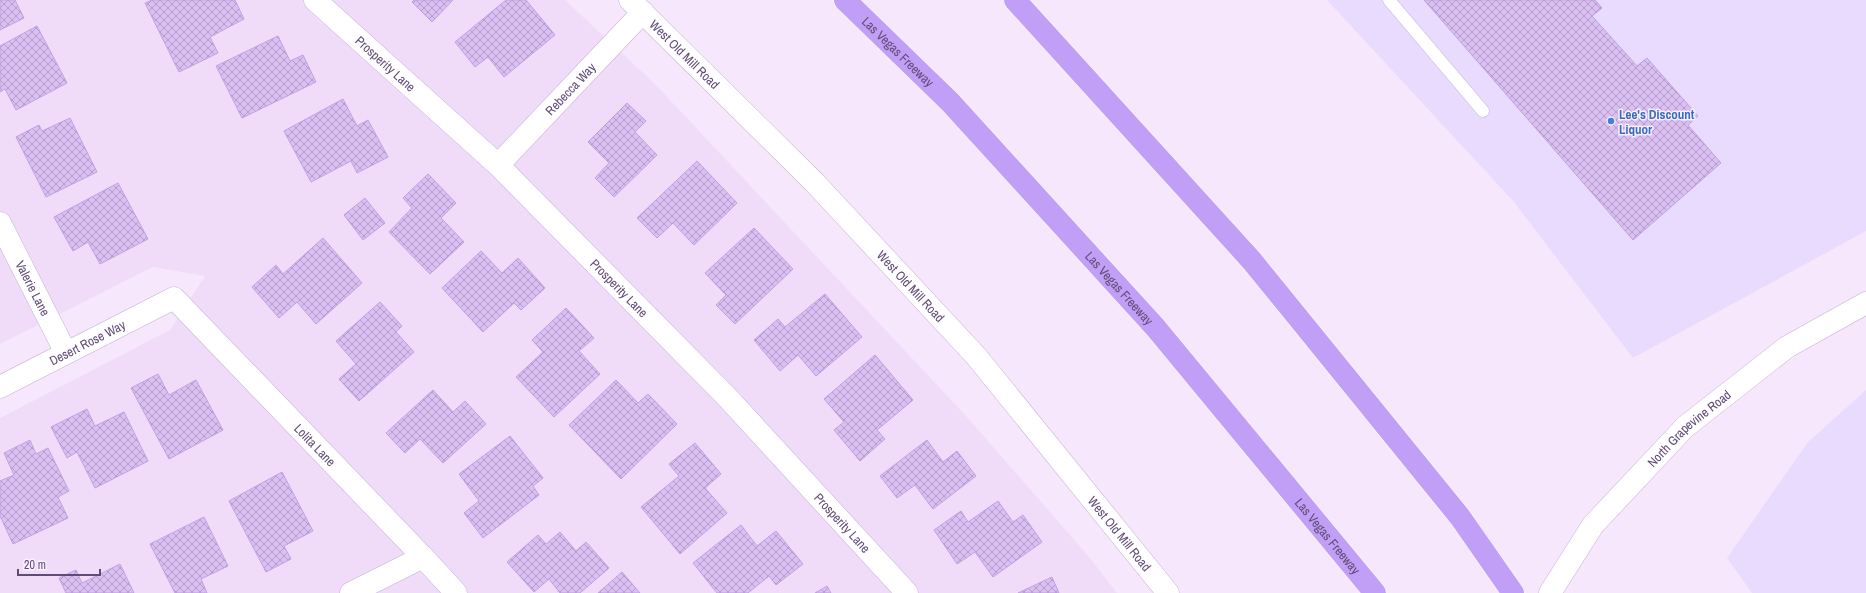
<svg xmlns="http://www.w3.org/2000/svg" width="1866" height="593" font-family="'Archivo Narrow',sans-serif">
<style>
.residential{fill:#f0dcf9}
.commercial{fill:#e9dbfd}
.building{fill:url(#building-cross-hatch);stroke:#c29fe5}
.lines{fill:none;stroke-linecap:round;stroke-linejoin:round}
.service-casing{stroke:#c5b2d4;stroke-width:13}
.minor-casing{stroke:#c5b2d4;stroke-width:23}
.tertiary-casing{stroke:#c5b2d4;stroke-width:23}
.secondary-casing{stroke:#c8b1d8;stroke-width:23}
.motorway-casing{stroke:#fff;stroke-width:23}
.service{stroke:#fff;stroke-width:12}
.minor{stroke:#fff;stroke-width:22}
.tertiary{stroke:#fff;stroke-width:22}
.secondary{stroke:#fff;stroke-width:22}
.motorway{stroke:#c19ff6;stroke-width:22}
.shop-dot{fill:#3f7fe0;stroke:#faeeff;stroke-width:1.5}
.labels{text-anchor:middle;stroke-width:3;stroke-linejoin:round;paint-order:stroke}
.street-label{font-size:13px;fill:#604b77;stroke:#faeeff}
.shop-label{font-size:13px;font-weight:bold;fill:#366cbe;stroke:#faeeff;text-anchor:start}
</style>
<defs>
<pattern id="building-cross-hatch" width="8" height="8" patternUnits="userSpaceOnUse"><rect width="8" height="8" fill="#dabff2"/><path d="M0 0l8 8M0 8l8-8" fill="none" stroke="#b49dc9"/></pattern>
</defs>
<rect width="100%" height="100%" fill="#f7e7fc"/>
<!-- residential -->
<path class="residential" d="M0,0H565L655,84L968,418L1090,558L1117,593H0V418L170,330L205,276L153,267L0,344Z"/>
<!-- commercial -->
<g class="commercial">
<path d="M1327,0H1866V231L1633,358L1514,202Z"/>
<path d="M1866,390V593H1752L1727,558L1808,442Z"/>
</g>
<!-- building -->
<g class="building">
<path d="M0,0H15L24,18L0,30Z"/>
<path d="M152,0H235L244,19L210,37L218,53L179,72L145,3Z"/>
<path d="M414,0H453L432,22L412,2Z"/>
<path d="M506,0H526L555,35L504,77L488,57L475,67L455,42Z"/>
<path d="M1424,0H1595L1602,8L1592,16L1637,66L1647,58L1698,116L1688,125L1721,163L1633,240Z"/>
<path d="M37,26L67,83L16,110L5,89L0,92V46Z"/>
<path d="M278,36L290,61L303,55L316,82L242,118L216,66Z"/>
<path d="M343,99L357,126L368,120L388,157L357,173L351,161L311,182L284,131Z"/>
<path d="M627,103L646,121L635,132L657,155L614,197L595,178L609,163L588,142Z"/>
<path d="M70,118L97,172L46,197L16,137L39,125L42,131Z"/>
<path d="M697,161L737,203L694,245L673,223L657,238L637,218Z"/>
<path d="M428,174L456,203L441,218L464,242L430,274L389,232L412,208L403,198Z"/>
<path d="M118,183L148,239L100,264L88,242L73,251L54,217Z"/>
<path d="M365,198L385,223L363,240L344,215Z"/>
<path d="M754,228L793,269L735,324L716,305L726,295L705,273Z"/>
<path d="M323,238L362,283L316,324L297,302L279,318L252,287L276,265L283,274Z"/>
<path d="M481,251L502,273L518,258L545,288L521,310L514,303L483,332L442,288Z"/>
<path d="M825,294L862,337L816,376L798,355L780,371L754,340L778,319L785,327Z"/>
<path d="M380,302L402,326L396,332L414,352L359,401L339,379L356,364L336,341Z"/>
<path d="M566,308L594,338L579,351L600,374L554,417L516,377L543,352L532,340Z"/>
<path d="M875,355L913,400L877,430L885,439L860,461L834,430L844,422L824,399Z"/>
<path d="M158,374L169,395L196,380L223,430L169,459L131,388Z"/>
<path d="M616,380L638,403L648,394L677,424L621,479L569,425Z"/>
<path d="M433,390L453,412L465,401L486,424L443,463L420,439L405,453L386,433Z"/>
<path d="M87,409L95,426L124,412L148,461L95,488L77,452L67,458L51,427Z"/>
<path d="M510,436L543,478L533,486L539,495L483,538L464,513L479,501L459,474Z"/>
<path d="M30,440L36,454L48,448L69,491L58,497L68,518L13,544L0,516V481L14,475L4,453Z"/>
<path d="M927,440L943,462L957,451L976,476L933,509L915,485L897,498L880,476Z"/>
<path d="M695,443L721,474L705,488L727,513L680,554L641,507L679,476L669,464Z"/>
<path d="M282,472L313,531L284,546L291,559L266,572L229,501Z"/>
<path d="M998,501L1013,522L1023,515L1042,542L993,577L975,552L957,564L934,530L961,511L968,522Z"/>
<path d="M204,517L228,566L201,579L207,593H175L150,544Z"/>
<path d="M741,525L757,546L776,531L803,564L776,585L769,576L748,593H717L693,563Z"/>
<path d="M560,532L576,551L586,542L609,568L580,593H560L549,579L534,592L507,562L538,535L546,544Z"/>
<path d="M120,564L134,593H66L59,578L76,570L82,583Z"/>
<path d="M622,572L640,593H598Z"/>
<path d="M1052,577L1059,593H1018Z"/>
<path d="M827,586L831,593H815Z"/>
</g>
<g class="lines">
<defs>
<path id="service" d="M1389,0L1483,111"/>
<g id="minor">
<path id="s1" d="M315,0L498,165L726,396L907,593"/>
<path id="s2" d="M498,165L643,12"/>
<path id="s3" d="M0,223L66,353"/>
<path id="s4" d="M0,387L174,298L423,557L456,593"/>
<path d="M351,593L423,557"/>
</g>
<g id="tertiary">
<path id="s5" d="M630,0L815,183L976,356L1168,593"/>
</g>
<g id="secondary">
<path id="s6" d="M1550,593L1593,525L1685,427L1787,347L1866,303"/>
</g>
<g id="motorway">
<path id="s7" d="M845,0L950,102L1155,327L1375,593"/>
<path d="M1015,0L1252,261L1460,517L1513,593"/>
</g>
</defs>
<!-- service casing -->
<use href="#service" class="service-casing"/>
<!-- minor casing -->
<use href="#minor" class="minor-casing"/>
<!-- tertiary casing -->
<use href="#tertiary" class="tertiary-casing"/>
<!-- secondary casing -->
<use href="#secondary" class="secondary-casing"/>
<!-- motorway casing -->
<use href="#motorway" class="motorway-casing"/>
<!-- service -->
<use href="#service" class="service"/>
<!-- minor -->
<use href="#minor" class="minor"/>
<!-- tertiary -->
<use href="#tertiary" class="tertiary"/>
<!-- secondary -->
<use href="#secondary" class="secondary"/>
<!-- motorway -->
<use href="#motorway" class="motorway"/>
</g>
<!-- markers -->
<circle class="shop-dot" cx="1611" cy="121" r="4"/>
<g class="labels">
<!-- street labels -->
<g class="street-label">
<text dy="5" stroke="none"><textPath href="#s7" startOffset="74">Las Vegas Freeway</textPath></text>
<text dy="5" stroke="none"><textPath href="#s5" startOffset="77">West Old Mill Road</textPath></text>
<text dy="5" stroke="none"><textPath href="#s1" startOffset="95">Prosperity Lane</textPath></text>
<text dy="5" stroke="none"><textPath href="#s2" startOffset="105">Rebecca Way</textPath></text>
<text dy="5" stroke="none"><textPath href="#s5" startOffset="401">West Old Mill Road</textPath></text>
<text dy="5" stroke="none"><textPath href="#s3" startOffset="73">Valerie Lane</textPath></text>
<text dy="5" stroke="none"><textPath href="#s1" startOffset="419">Prosperity Lane</textPath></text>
<text dy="5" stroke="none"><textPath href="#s7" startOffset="398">Las Vegas Freeway</textPath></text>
<text dy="5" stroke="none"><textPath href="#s4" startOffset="98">Desert Rose Way</textPath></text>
<text dy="5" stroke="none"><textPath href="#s6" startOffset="217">North Grapevine Road</textPath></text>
<text dy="5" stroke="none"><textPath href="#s4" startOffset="399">Lolita Lane</textPath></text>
<text dy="5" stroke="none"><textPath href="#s1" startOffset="743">Prosperity Lane</textPath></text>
<text dy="5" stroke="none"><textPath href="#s5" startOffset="725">West Old Mill Road</textPath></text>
<text dy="5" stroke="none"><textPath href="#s7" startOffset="722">Las Vegas Freeway</textPath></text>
</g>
<!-- shop labels -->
<g class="shop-label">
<text x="1619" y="119">Lee's Discount<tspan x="1619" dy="15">Liquor</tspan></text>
</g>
</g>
<!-- scale -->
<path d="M18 569v6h82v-6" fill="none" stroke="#604b77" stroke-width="2"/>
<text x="24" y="569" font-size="12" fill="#604b77" stroke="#faeeff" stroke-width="3" paint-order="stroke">20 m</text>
</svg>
